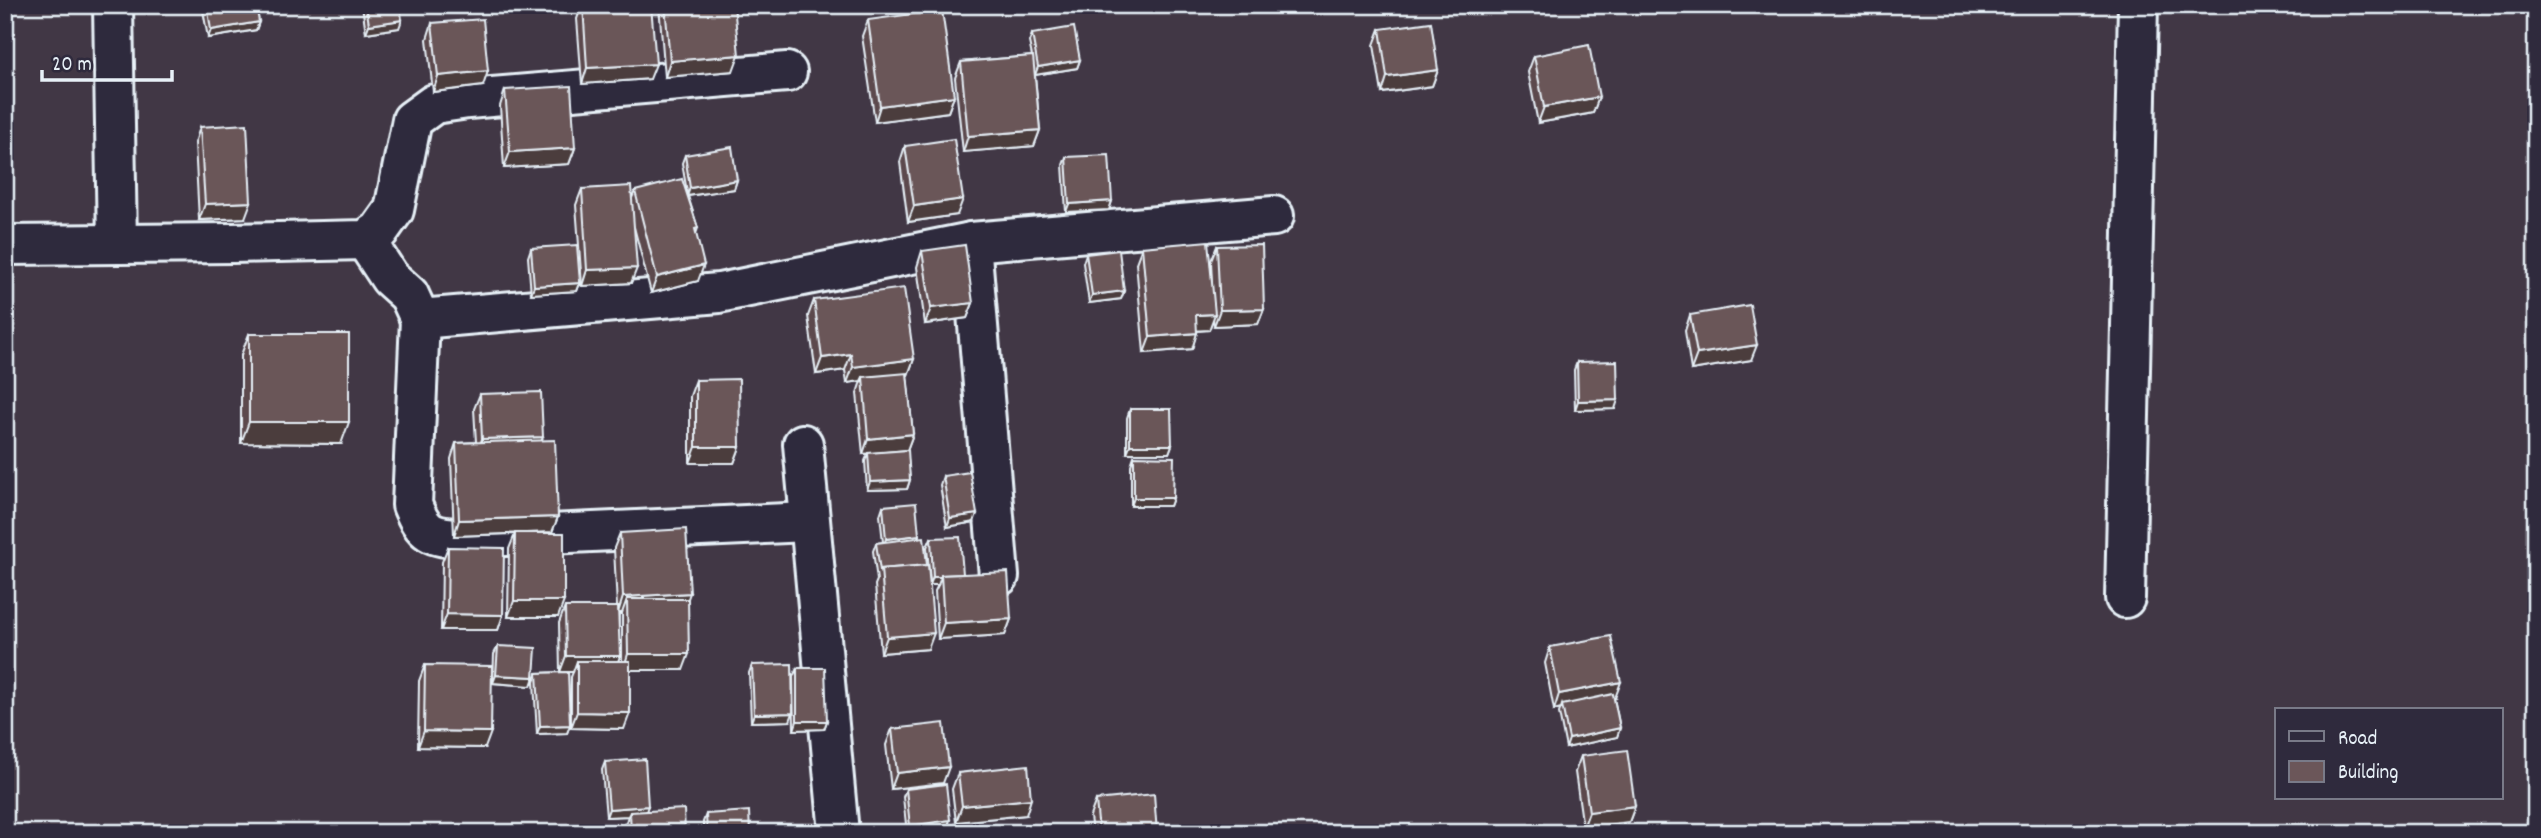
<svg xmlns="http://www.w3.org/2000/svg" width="2541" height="838" font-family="Dekko,sans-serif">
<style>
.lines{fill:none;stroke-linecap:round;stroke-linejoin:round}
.minor-casing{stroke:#e8f1f8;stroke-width:44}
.minor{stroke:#2f2a3d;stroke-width:38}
.wall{fill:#5c4a4d;stroke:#e8f1f8;stroke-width:2;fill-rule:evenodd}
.shaded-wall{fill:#4b3c3e;stroke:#e8f1f8;stroke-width:2}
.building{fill:#6b5659;stroke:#e8f1f8;stroke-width:2}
</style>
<rect width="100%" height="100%" fill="#413745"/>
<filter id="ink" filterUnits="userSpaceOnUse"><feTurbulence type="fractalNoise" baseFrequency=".0143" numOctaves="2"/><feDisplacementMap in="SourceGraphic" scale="14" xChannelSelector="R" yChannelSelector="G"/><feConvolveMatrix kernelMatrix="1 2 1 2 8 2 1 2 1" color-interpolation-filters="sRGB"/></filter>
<g filter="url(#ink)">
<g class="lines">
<defs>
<g id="minor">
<path d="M113,5L117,244"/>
<path d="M365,240L390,278L409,295L420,319L719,293L971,242L1274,216"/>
<path d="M971,242L999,576"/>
<path d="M5,245L233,243L365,240L379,231L394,210L412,120L434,104L468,99L787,72"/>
<path d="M420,319L412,505C424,534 431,537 462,538L808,522"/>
<path d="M803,444L839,833"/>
<path d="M2125,598L2138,5"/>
</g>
</defs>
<!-- minor casing -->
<use href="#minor" class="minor-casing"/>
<!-- minor -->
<use href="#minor" class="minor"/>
</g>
<!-- wall -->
<g class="wall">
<path d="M202,5H256L259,22L256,30L208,38Z"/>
<path d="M362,5H400L399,28L366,33Z"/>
<path d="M582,5H651L650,79L582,84L577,19Z"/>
<path d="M659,5H734L733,71L665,77Z"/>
<path d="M868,20L954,96L948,112L875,122L862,36Z"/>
<path d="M432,23L483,86L433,92L427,39Z"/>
<path d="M1380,29L1438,70L1432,86L1382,93L1374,45Z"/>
<path d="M1032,34L1080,60L1077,68L1035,75L1040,130L1034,146L963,152L955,78L961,62L1032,56L1029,42Z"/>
<path d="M1534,56L1599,97L1593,113L1538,123L1528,72Z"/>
<path d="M505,90L575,148L569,164L504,168L500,106Z"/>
<path d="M200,127L245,218L199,220L195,143Z"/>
<path d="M905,146L957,215L908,222L900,162Z"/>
<path d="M685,155L737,180L734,189L688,196L698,228L696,234L698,281L651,293L634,227L631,283L582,286L576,205L582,189L632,198L635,191L687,192L682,163Z"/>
<path d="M1066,157L1112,201L1109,210L1066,212L1063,165Z"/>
<path d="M1217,246L1264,309L1258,324L1214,326L1213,318L1209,330L1197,331L1192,349L1144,353L1136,263L1142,247L1212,284L1211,261Z"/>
<path d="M531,248L580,283L577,291L531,294L528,257Z"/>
<path d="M922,251L973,303L967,318L925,324L917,267Z"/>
<path d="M1086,254L1124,291L1121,299L1089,303L1083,263Z"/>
<path d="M814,300L914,359L908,375H907L913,434L907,450L910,480L907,489L867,490L865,461L868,454H863L857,393L861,381L847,383L845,370L816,374L808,316Z"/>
<path d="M1690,315L1751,360L1691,370L1685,331Z"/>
<path d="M249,334L341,444L241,443V355Z"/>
<path d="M1577,362L1615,409L1575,410L1574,370Z"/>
<path d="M696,380L740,447L734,463H690V396Z"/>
<path d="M480,394L543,437L541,440L558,517L552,532L558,617H508L509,549L515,534L454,536L451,459L456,443L476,442L474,409Z"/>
<path d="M1130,409L1172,445L1169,453H1127V418Z"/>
<path d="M1134,456L1173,498L1170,506H1131V465Z"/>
<path d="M943,476L974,522L947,527L940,485Z"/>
<path d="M883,506L919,535L918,538L930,582L927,547L931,538L963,574L1011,619L1005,635L938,639L935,591L938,585H930L928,649L881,653L875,585L877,580L873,551L876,543L883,542L880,515Z"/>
<path d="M620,533L688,599L683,670H630L624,729L571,728V677L573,672H568L570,725L567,733L537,734L534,682L537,673L560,672L559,623L565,607H617L614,548ZM619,613H622V661H618Z"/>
<path d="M448,547L503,615L498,630H441L442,562Z"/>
<path d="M498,646L534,677L531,686L493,683L494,654Z"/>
<path d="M1550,647L1615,698H1614L1620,728L1617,737L1566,748L1559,713L1561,708L1554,710L1545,663Z"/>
<path d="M2536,657V674L2532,673Z"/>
<path d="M425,665L485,748L418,747L419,681Z"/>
<path d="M752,665L790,721L751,722L749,673Z"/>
<path d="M797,668L827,721L824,729L794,730L793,677Z"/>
<path d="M892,729L943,783L891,789L886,745Z"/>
<path d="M1581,756L1635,806L1629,822L1583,828L1575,772Z"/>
<path d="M605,762L647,811L685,833H624V828L628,816L606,817L602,770Z"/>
<path d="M958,773L1026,815L956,822L952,789Z"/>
<path d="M906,789L947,829L916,833H907L903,797Z"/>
<path d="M1096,800L1157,833H1092L1090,816Z"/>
<path d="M706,814L750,833H703V822Z"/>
</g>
<!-- shaded-wall -->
<g class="shaded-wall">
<path d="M402,20L399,28L366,33L369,25Z"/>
<path d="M259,22L256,30L208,38L211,30Z"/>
<path d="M739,55L733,71L665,77L670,61Z"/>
<path d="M1080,60L1077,68L1035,75L1038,67Z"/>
<path d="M656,64L650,79L582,84L587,68Z"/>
<path d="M1438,70L1432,86L1382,93L1387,77Z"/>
<path d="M488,71L483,86L433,92L438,76Z"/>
<path d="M954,96L948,112L875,122L880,106Z"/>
<path d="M1599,97L1593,113L1538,123L1544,107Z"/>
<path d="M1040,130L1034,146L963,152L968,136Z"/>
<path d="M575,148L569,164L504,168L510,152Z"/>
<path d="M737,180L734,189L687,196L690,188Z"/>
<path d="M963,199L957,215L908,222L914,206Z"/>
<path d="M1112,201L1109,210L1066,212L1069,204Z"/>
<path d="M251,202L245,218L199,220L205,204Z"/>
<path d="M704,265L698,281L651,293L657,277Z"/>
<path d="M637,268L631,283L582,286L587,270Z"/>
<path d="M580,283L577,291L531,294L534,286Z"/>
<path d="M1124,291L1121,299L1089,303L1092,295Z"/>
<path d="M973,303L967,318L925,324L931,308Z"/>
<path d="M1264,309L1258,324L1214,326L1220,310Z"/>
<path d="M1215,314L1209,330L1190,331L1196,315Z"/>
<path d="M1197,333L1192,349L1144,353L1150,337Z"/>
<path d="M1757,345L1751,360L1691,370L1697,354Z"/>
<path d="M851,354L845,370L816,374L822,358Z"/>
<path d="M914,359L908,375L863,381V377L861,381L847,383L853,367Z"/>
<path d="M1618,400L1615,409L1575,410L1578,401Z"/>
<path d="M249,422H349L341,444L241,443Z"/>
<path d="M913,434L907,450L863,454L868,439Z"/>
<path d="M543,437L537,452L476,455L482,439Z"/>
<path d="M1130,445H1172L1169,453H1127Z"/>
<path d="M696,447H740L734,463H690Z"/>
<path d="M910,480L907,489L867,490L870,482Z"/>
<path d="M1134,498H1173L1170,506H1131Z"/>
<path d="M977,514L974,522L947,527L950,518Z"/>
<path d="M558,517L552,532L454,536L459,520Z"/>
<path d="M919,535L916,544L883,547L886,539Z"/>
<path d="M933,577H941L938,585H930Z"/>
<path d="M690,593L684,609L627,599L622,613H618L623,597Z"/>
<path d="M514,601H564L558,617H508Z"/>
<path d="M447,614L503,615L498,630H441Z"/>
<path d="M1011,619L1005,635L938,639L944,623Z"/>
<path d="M934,633L928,649L881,653L887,637Z"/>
<path d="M628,654H689L683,670H623Z"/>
<path d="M566,656H620L614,672L577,661L573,672H560Z"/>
<path d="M496,675L534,677L531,686L493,683Z"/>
<path d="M1621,682L1615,698L1563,708L1562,705L1561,708L1554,710L1559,694Z"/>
<path d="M577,712L630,713L624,729L571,728Z"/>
<path d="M793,713L790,721L751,722L754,714Z"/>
<path d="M797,721H827L824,729L794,730Z"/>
<path d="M570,725L567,733L537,734L540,726Z"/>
<path d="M1620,728L1617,737L1566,748L1569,739Z"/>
<path d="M424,731L491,732L485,748L418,747Z"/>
<path d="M949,767L943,783L891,789L897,773Z"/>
<path d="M1031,799L1026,815L956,822L962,806Z"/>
<path d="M648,806L645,814L630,812L628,816L606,817L609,809Z"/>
<path d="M1635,806L1629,822L1583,828L1589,812Z"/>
<path d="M950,820L947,829L916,833H908L910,826Z"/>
</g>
<!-- building -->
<g class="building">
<path d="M207,5H256L259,22L211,30Z"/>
<path d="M366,5H400L402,20L369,25Z"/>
<path d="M583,5H651L656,64L587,68Z"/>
<path d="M665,5H734L739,55L670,61Z"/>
<path d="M942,10L954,96L880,106L868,20Z"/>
<path d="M483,19L488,71L438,76L432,23Z"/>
<path d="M1431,22L1438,70L1387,77L1380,29Z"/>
<path d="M1074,27L1080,60L1038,67L1032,34Z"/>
<path d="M1589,45L1599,97L1544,107L1534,56Z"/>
<path d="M1033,56L1040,130L968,136L961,62Z"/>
<path d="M571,86L575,148L510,152L505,90Z"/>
<path d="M247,124L251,202L205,204L200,127Z"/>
<path d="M954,139L963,199L914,206L905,146Z"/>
<path d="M732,147L737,180L690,188L685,155Z"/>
<path d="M1109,155L1112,201L1069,204L1066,157Z"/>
<path d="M682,179L698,228L695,229L704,265L657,277L635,191Z"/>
<path d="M631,186L637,268L587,270L582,189Z"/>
<path d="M1208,241L1215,314L1196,315L1197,333L1150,337L1142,247Z"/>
<path d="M577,245L580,283L534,286L531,248Z"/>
<path d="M965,245L973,303L931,308L922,251Z"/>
<path d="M1262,245L1264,309L1220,310L1217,246Z"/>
<path d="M1119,250L1124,291L1092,295L1086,254Z"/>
<path d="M904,288L914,359L853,367L851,354L822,358L814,300Z"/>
<path d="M1750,305L1757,345L1697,354L1690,315Z"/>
<rect x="249" y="334" width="100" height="88"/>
<path d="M1617,361L1618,400L1578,401L1577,362Z"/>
<path d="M907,373L913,434L868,439L863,377Z"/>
<path d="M739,379L740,447H696V380Z"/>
<path d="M541,392L543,437L482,439L480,394Z"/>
<path d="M1130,409H1171L1172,445H1130Z"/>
<path d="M555,440L558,517L459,520L456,443Z"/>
<path d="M908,450L910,480L870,482L868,453Z"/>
<path d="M1134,456L1174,457L1173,498H1134Z"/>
<path d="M970,472L977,514L950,518L943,476Z"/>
<path d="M916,503L919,535L886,539L883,506Z"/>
<path d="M686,529L690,593L623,597L620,533Z"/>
<path d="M515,533H564V601H514Z"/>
<path d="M924,537L927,565L881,569L880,571L876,543Z"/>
<path d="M960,537L963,574L941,575V577H933L931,538Z"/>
<path d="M448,547L504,548L503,615L447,614Z"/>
<path d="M928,565L934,633L887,637L881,569Z"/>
<path d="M1008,572L1011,619L944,623L941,575Z"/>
<path d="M627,599H688L689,654H628Z"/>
<path d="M565,607H618L620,656H566Z"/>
<path d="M1611,636L1621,682L1559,694L1550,647Z"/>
<path d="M498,646L536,648L534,677L496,675Z"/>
<path d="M577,661H630V713L577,712Z"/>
<path d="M792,664L793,713L754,714L752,665Z"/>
<path d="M425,665L492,666L491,732L424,731Z"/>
<path d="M797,668H825L827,721H797Z"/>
<path d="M568,672L570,725L540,726L537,673Z"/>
<path d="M1613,694L1620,728L1569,739L1562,705Z"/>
<path d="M944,723L949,767L897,773L892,729Z"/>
<path d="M1627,750L1635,806L1589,812L1581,756Z"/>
<path d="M645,759L648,806L609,809L605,762Z"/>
<path d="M1028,765L1031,799L962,806L958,773Z"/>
<path d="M946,784L950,820L910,826L906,789Z"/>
<path d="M1154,794L1157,833H1099L1096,800Z"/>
<path d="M684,809L685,833H631L630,812Z"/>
<path d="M749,811L750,833H707L706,814Z"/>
</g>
</g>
<!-- margin -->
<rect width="2541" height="838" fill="none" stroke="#2f2a3d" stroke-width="28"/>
<rect x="14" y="14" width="2513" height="810" fill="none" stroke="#e8f1f8" stroke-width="2.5" filter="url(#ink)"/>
<!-- legend -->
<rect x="2275" y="708" width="228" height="91" fill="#2f2a3d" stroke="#797a88" stroke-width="2"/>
<rect x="2289" y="731" width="35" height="10" fill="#2f2a3d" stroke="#797a88" stroke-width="2"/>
<text x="2338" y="744" font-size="21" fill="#e8f1f8">Road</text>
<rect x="2289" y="761" width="35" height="21" fill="#6b5659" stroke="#797a88" stroke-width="2"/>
<text x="2338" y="778" font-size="21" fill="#e8f1f8">Building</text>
<!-- scale -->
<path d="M42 70v10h130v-10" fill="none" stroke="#e8f1f8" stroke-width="3.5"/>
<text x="52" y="70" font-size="21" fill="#e8f1f8" stroke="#2f2a3d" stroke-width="5" paint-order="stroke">20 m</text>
</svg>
